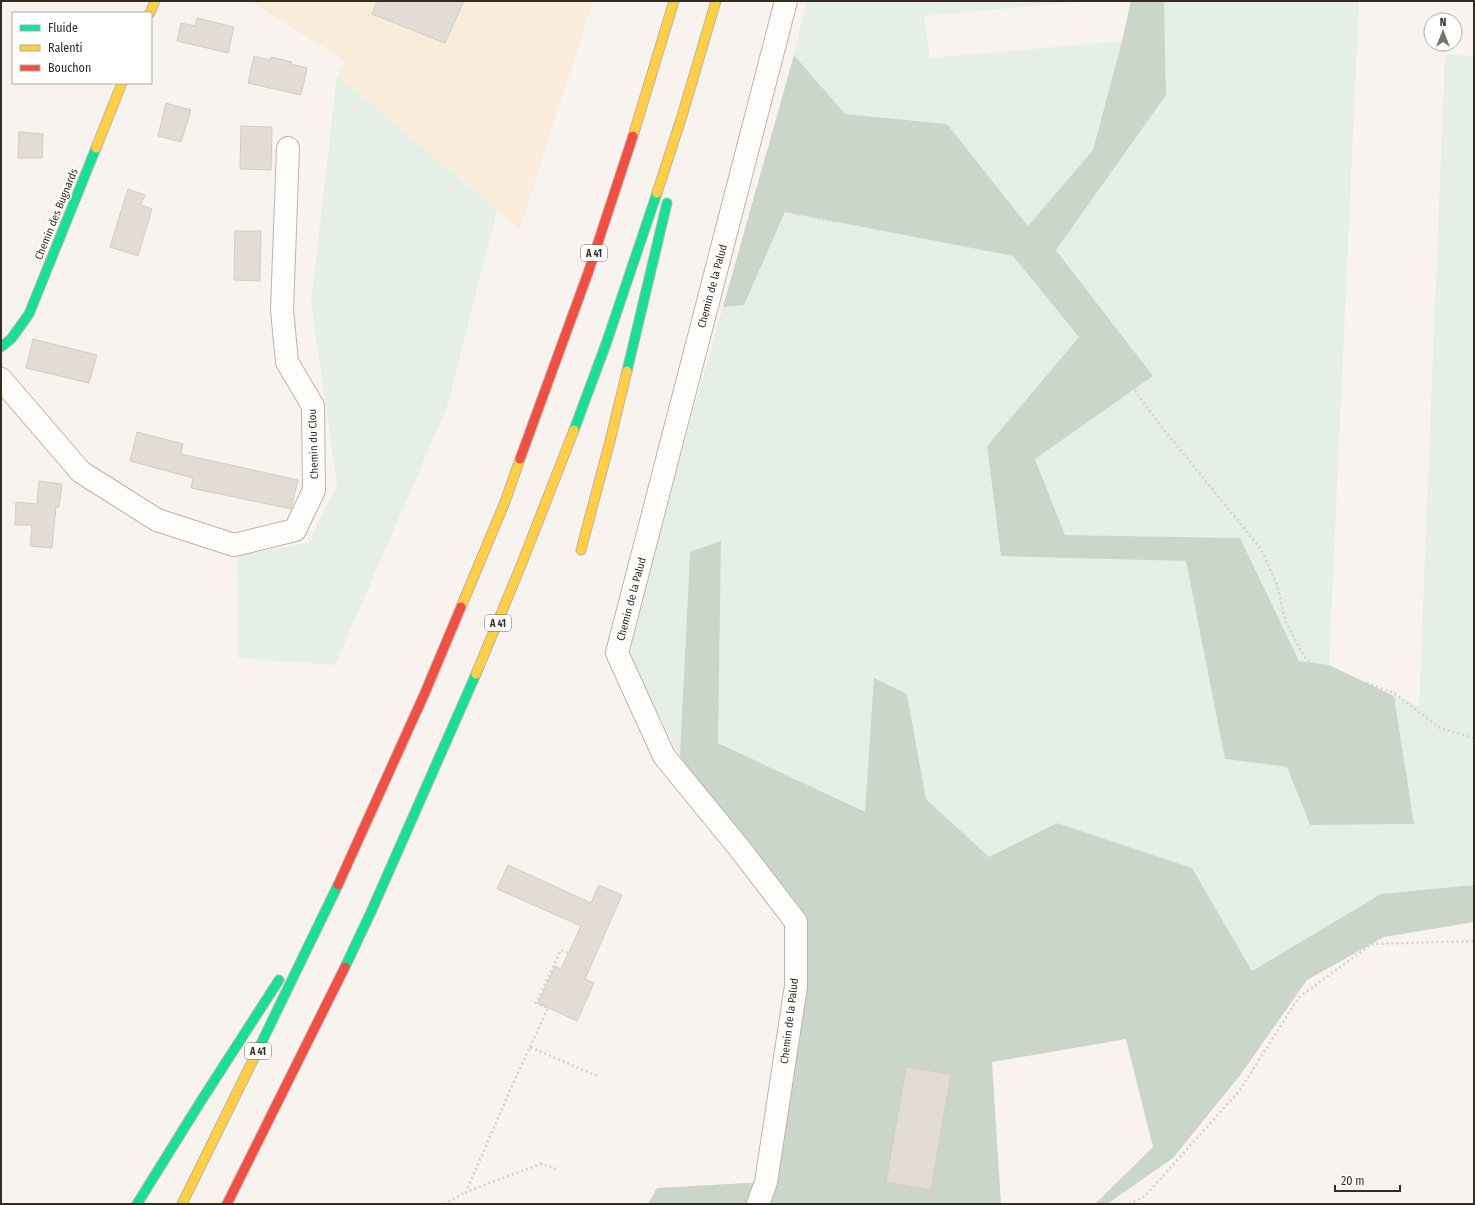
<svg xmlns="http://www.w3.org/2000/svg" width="1475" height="1205" font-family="'Fira Sans Condensed',sans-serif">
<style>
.built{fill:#faecdb}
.green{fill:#e6efe5}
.forest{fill:#cad6c9}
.building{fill:#e2dcd5;stroke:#d2ccc4}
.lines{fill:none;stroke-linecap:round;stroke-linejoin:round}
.street-casing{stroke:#bab4ad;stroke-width:24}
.fast-casing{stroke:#bab4ad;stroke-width:11}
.slow-casing{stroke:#bab4ad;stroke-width:11}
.jam-casing{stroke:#bab4ad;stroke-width:11}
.path{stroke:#d3d2cf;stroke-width:2.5;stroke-dasharray:2 3;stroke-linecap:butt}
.street{stroke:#fefdfc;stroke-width:22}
.fast{stroke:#16e098;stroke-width:9}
.slow{stroke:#ffcf43;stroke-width:9}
.jam{stroke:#f24e42;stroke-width:9}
.labels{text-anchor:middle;stroke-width:4;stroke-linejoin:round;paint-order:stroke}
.shield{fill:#fff;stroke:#716b64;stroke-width:1}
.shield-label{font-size:10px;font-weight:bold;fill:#342c21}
.street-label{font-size:11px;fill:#342c21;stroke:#fff}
</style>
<rect width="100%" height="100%" fill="#f8f3ee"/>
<!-- built -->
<path class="built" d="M250,1H593L520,229L337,76L345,61Z"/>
<!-- green -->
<g class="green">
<path d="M807,1H1088L924,16L930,58L1122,41L1093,150L1028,226L947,124L845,114L794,55Z"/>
<path d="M1164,1H1359L1329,665L1299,661L1240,538L1065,535L1035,458L1153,376L1056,249L1166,95Z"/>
<path d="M1445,54L1474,56V885L1381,894L1252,971L1192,868L1057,823L989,857L926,799L907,694L875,678L865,813L718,743L721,541L690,552L680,756L630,660L637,608L723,307L744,305L785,212L1013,256L1079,337L987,446L1001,555L1186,561L1225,759L1287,767L1310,825L1413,824L1394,696L1419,706Z"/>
<path d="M337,76L497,210L447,407L335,665L238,658L237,555L308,543L337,485L311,303Z"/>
</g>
<!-- forest -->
<g class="forest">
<path d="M1131,1H1164L1166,95L1056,250L1153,376L1035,459L1065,535L1240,538L1299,661L1329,665L1394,696L1414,824L1310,825L1287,767L1225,759L1186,561L1001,556L987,446L1079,337L1013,256L785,212L744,305L723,307L794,55L845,114L947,124L1028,226L1093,150L1122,41Z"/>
<path d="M721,541L718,743L865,812L874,678L907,694L926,799L989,857L1057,823L1192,868L1252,971L1381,894L1474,885V922L1384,937L1307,980L1241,1074L1173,1158L1107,1204H1095L1153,1147L1126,1039L992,1062L1001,1204H648L657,1188L766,1182L796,922L680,756L690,552Z"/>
</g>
<!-- building -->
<g class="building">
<path d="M377,1H464L445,43L372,14Z"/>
<path d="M197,18L234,27L228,53L177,41L181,23L195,26Z"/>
<path d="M254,56L270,60L271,57L292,62L291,64L307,68L301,95L248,83Z"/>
<path d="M166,103L191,110L181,142L158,136Z"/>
<path d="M241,126L272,127L271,170L240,169Z"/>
<path d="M19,132L43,134L42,158H18Z"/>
<path d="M128,189L145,195L141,205L152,209L138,256L110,247Z"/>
<path d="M235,231H261L260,281L234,280Z"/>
<path d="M33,339L97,355L89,383L26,368Z"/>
<path d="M137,432L183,444L181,454L298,480L291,509L191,488L193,478L130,461Z"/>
<path d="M39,481L62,484L59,507H56L52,548L30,546L32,525H15L16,502L37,504Z"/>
<path d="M508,865L591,903L599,885L622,895L585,979L594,983L577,1021L538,1003L555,966L561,969L581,926L497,889Z"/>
<path d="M906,1067L951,1074L931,1190L886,1182Z"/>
</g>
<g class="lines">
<defs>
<g id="street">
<path d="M1,379L81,472L157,520L234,545L295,530L314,490L313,406L287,362L282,310L288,148"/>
<path d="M758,1204L766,1182L796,986V922L740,849L664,756L617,653L786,1"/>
</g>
<g id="fast">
<path d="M1,347L11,339L29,314L96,148"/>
<path d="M627,371L667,203"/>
<path d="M574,430L606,344L657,193"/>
<path d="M345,967L371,912L476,674"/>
<path d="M254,1058L338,885"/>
<path d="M137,1204L201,1101L279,980"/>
</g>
<g id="slow">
<path d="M150,13L155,1"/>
<path d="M633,136L674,1"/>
<path d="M96,148L122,83"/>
<path d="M657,193L682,116L716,1"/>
<path d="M581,550L610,441L627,371"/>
<path d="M461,607L505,502L520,459"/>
<path d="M476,674L520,568L574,430"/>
<path d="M182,1204L254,1058"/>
</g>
<g id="jam">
<path d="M520,459L588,273L633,136"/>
<path d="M338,885L424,695L461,607"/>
<path d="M227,1204L345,967"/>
</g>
</defs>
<!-- street casing -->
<use href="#street" class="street-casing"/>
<!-- fast casing -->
<use href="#fast" class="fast-casing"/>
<!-- slow casing -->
<use href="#slow" class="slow-casing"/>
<!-- jam casing -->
<use href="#jam" class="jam-casing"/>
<!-- path -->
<g class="path">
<path d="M754,205L833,221H922L984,224L1022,232L1044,256L1089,327L1157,421L1261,549L1277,585L1286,623L1304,656L1324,675L1366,683L1394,693L1440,728L1474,738"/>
<path d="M530,1047L548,1008L536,1003L561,950L569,953"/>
<path d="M556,1169L541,1164L466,1192L512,1086L530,1047L599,1077"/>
<path d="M444,1204L466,1192"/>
<path d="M1129,1204L1145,1196L1240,1090L1299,997L1372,944L1474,941"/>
</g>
<!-- street -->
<use href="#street" class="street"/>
<!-- fast -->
<use href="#fast" class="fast"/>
<!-- slow -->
<use href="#slow" class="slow"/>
<!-- jam -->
<use href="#jam" class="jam"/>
</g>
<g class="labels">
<!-- shield labels -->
<g class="shield">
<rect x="581" y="245" width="26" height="16" rx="3"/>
<rect x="485" y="615" width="26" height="16" rx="3"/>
<rect x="245" y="1043" width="26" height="16" rx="3"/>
</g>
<g class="shield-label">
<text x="594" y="257">A 41</text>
<text x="498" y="627">A 41</text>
<text x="258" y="1055">A 41</text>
</g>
<!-- street labels -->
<g class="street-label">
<text transform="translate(56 214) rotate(-68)" y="4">Chemin des Bugnards</text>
<text transform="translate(712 286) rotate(-75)" y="4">Chemin de la Palud</text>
<text transform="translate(313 444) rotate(-92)" y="4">Chemin du Clou</text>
<text transform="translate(631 599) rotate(-75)" y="4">Chemin de la Palud</text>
<text transform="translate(789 1021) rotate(-83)" y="4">Chemin de la Palud</text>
</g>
</g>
<!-- border -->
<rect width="1475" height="1205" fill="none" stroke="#342c21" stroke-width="4"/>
<!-- legend -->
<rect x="12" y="12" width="140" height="72" fill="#ffffff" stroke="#aeaba6"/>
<rect x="20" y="25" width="20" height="6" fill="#16e098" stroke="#aeaba6"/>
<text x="48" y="32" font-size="12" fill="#342c21">Fluide</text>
<rect x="20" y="45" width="20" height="6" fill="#ffcf43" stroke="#aeaba6"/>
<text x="48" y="52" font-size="12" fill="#342c21">Ralenti</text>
<rect x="20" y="65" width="20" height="6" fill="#f24e42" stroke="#aeaba6"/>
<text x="48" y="72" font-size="12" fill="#342c21">Bouchon</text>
<!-- north arrow -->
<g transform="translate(1443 32)"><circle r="19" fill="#ffffff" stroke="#aeaba6"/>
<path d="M0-3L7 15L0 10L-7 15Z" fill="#797269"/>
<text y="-6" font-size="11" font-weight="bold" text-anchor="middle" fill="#342c21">N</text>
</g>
<!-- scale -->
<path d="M1335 1185v6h65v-6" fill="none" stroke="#342c21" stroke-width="2"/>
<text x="1341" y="1185" font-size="12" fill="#342c21" stroke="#ffffff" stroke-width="3" paint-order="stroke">20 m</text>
</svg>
